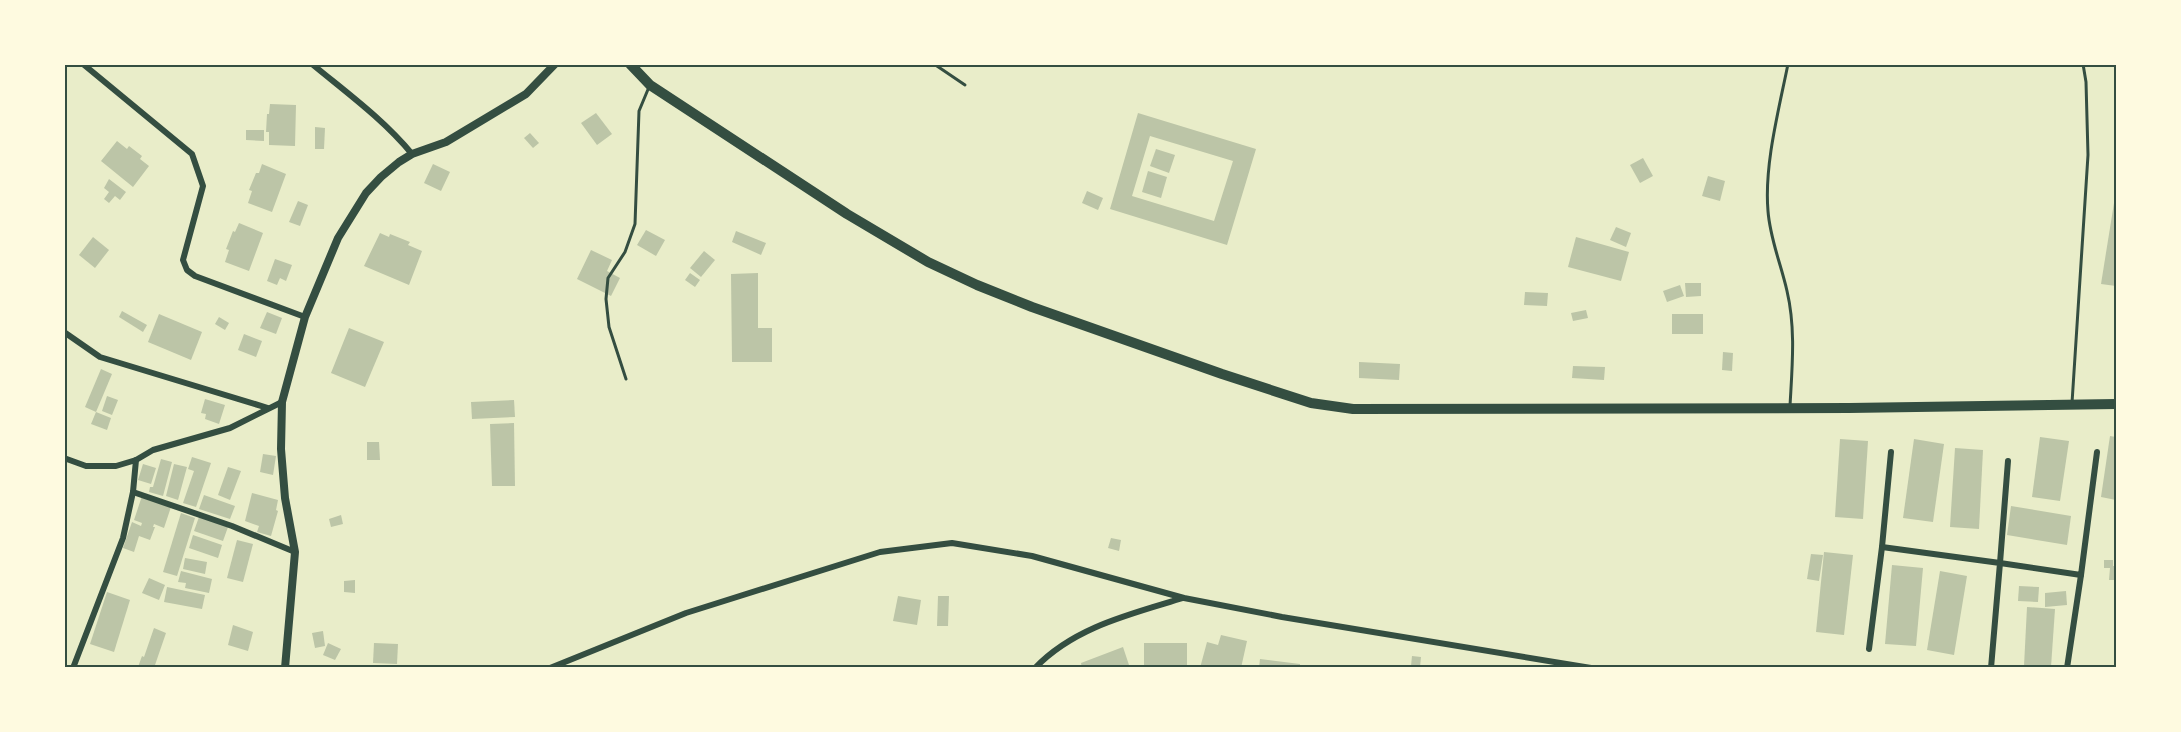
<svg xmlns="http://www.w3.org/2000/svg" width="2181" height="732" font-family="Lato,sans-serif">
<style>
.building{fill:#bcc5a7;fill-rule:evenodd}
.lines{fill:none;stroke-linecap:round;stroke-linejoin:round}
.service{stroke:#344e41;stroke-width:3}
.minor{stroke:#344e41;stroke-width:6}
.tertiary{stroke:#344e41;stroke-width:8}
.primary{stroke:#344e41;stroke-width:10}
.neatline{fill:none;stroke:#344e41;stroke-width:2}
</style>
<rect width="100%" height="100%" fill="#e9edc9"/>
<!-- building -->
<g class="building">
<path d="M270,104L296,105L295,146L269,145V132H266L267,114H269Z"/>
<path d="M596,113L612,134L597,145L581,123Z"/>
<path d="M1138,113L1256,149L1227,245L1110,209ZM1150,136L1233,161L1214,221L1132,196Z"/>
<path d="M315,127L325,128L324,149H315Z"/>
<path d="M246,130H264V141L246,140Z"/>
<path d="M530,133L539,143L533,148L524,138Z"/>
<path d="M117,141L127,149L129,146L142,156L140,159L149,166L133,187L101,161Z"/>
<path d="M1156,149L1175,155L1169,173L1150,166Z"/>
<path d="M1643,158L1653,176L1640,183L1630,165Z"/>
<path d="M262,164L286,174L272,212L248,203L252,191L249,190L256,173H259Z"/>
<path d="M433,164L450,172L441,191L424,183Z"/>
<path d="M1148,171L1167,177L1161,198L1142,192Z"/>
<path d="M1708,176L1725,181L1720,201L1702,196Z"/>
<path d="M109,179L126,192L120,200L115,196L109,203L104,199L109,192L104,188Z"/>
<path d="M1087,191L1103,198L1098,210L1082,203Z"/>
<path d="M298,201L308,205L300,226L289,222Z"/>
<path d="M2114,203H2116V286L2101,284Z"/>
<path d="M239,223L263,233L249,271L225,262L229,250L226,249L233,231L235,232Z"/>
<path d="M1616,227L1631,233L1626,247L1610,240Z"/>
<path d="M646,230L665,240L656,256L637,245Z"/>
<path d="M736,231L766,243L761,255L732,242Z"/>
<path d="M380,233L389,237L390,234L410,242L408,245L422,251L409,285L364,266Z"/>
<path d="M93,237L109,250L95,268L79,255Z"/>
<path d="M1576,237L1629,252L1621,281L1568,267Z"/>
<path d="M591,250L612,260L607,271L620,278L611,296L577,279Z"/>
<path d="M704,251L715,260L701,277L690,268Z"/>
<path d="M275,259L292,265L286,281L280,278L277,285L267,281Z"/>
<path d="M690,273L700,280L695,287L685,280Z"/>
<path d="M758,273V328H772V362H732L731,274Z"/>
<path d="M1685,283H1701V296L1686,297Z"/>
<path d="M1680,285L1684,296L1667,302L1663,291Z"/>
<path d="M1525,292L1548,293L1547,306L1524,305Z"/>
<path d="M1586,310L1588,318L1573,321L1571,313Z"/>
<path d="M122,311L147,325L143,332L119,317Z"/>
<path d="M267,312L282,318L276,334L260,328Z"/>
<path d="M159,314L202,332L191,360L148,342Z"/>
<rect x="1672" y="314" width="31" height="20"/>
<path d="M219,317L229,323L225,330L215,324Z"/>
<path d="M349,328L384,342L365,387L331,373Z"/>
<path d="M244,334L262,341L256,357L238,350Z"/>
<path d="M1723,352L1733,353L1732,371L1722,370Z"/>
<path d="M1359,362L1400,364L1399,380L1359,378Z"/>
<path d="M1573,366L1605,367L1604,380L1572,378Z"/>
<path d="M101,369L112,374L96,412L85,407Z"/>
<path d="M107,396L118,400L112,415L102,411Z"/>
<path d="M205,399L225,405L219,424L205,419L206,414L201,413Z"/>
<path d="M514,400L515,417L472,419L471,402Z"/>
<path d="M96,412L111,418L107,430L91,424Z"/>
<path d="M514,423L515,486H492L490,424Z"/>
<path d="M2110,436L2116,437V500L2101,497Z"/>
<path d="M2040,437L2069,441L2060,501L2032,497Z"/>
<path d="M1840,439L1868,441L1863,519L1835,517Z"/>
<path d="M1914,439L1944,444L1933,522L1903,518Z"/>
<path d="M367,442H379L380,460H367Z"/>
<path d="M1955,448L1983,450L1979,529L1950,527Z"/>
<path d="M263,454L276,456L273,475L260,472Z"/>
<path d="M192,457L211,463L196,507L183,503L194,471L188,469Z"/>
<path d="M161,459L172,462L163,496L149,492L150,487H153Z"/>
<path d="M143,464L156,468L151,484L138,480Z"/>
<path d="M174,464L187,467L178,500L166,496Z"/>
<path d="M228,467L241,471L230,500L218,495Z"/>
<path d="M252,493L278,500L276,510L278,511L271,536L257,532L259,526L245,521Z"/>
<path d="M204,495L235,506L230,519L199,509Z"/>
<path d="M142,496L171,507L164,528L154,524L153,527H155L150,540L139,536L134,552L123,548L132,522L141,526L142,523L134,520Z"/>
<path d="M2011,506L2071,516L2067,545L2007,535Z"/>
<path d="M181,513L195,518L177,576L163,572Z"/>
<path d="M341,515L343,524L331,527L329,519Z"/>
<path d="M199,517L228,527L223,541L194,531Z"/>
<path d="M193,535L222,545L218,558L189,548Z"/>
<path d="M1111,538L1121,540L1119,551L1108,548Z"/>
<path d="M237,540L253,544L243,582L227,578Z"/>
<path d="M1824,552L1853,555L1844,635L1816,632Z"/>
<path d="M1811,554L1823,555L1819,581L1807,579Z"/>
<path d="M185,558L207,562L205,574L183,569Z"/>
<path d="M2104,560H2113V566H2116V580H2109L2110,568H2104Z"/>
<path d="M1892,565L1923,568L1916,646L1885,644Z"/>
<path d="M181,571L212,579L209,593L185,588L186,583L178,582Z"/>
<path d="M1940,571L1967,576L1954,655L1927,650Z"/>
<path d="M149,578L165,585L159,600L142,593Z"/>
<path d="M355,580V593L344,592V581Z"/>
<path d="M2019,586L2039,587L2038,602L2018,601Z"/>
<path d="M167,587L205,595L202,609L164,602Z"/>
<path d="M2066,591L2067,605L2045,607V593Z"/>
<path d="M107,592L130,600L114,652L90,644Z"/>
<path d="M898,596L921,600L917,625L893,621Z"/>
<path d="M938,596H949L948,626H937Z"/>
<path d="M2027,607L2055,609L2051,667L2024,666Z"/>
<path d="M233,625L253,632L248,651L228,645Z"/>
<path d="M154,628L166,633L155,665L162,668L138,667L142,656L144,657Z"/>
<path d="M323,631L325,646L315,648L312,633Z"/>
<path d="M1221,635L1247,641L1241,668H1200L1207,642L1218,645Z"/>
<path d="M328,643L341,649L335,660L323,655Z"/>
<path d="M374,643L398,644L397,664L373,663Z"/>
<rect x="1144" y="643" width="43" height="25"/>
<path d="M1123,647L1130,668H1082L1081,663Z"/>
<path d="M1412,656L1421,657L1420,667L1411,666Z"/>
<path d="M1260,659L1300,664V668H1259Z"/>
</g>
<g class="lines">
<!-- service -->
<g class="service">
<path d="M934,64L965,85"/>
<path d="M1788,64C1779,109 1764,165 1768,211C1770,239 1781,264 1787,291C1796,329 1792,368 1790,406"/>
<path d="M626,379L609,327L606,299L608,278L625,252L635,224L639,111L649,87"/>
<path d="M2072,403L2088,155L2086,82L2083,64"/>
</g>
<!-- minor -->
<g class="minor">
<path d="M83,64L192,154L203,186L183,260L187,270L195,276L305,317"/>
<path d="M312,64C347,93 383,119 412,154"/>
<path d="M64,332L100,357L268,408"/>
<path d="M64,458L86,466H116L136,460L153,450L230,428L282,402"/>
<path d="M2008,461L2000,563L2081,575L2097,452"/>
<path d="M133,492L232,526L295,552"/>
<path d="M1882,547L2000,563L1991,668"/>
<path d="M1869,649L1882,547L1891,452"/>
<path d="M73,668L123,538L133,492L136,460"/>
<path d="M550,668L686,613L880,552L952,543L1032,556L1184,598L1282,617L1591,668"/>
<path d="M1035,668C1074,627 1131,614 1183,598"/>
<path d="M2067,668L2081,575"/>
</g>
<!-- tertiary -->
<path class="tertiary" d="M285,668L295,552L285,498L281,449L282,402L305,317L338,238L366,193L381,177L399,162L412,154L446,142L526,94L555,64"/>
<!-- primary -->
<path class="primary" d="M630,64L650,85L847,214L928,262L977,285L1032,307L1222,374L1311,403L1353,409L1849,408L2116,404"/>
</g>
<!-- border -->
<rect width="2181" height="732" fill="none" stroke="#fefae0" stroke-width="132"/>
<rect x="66" y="66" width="2049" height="600" class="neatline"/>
</svg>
